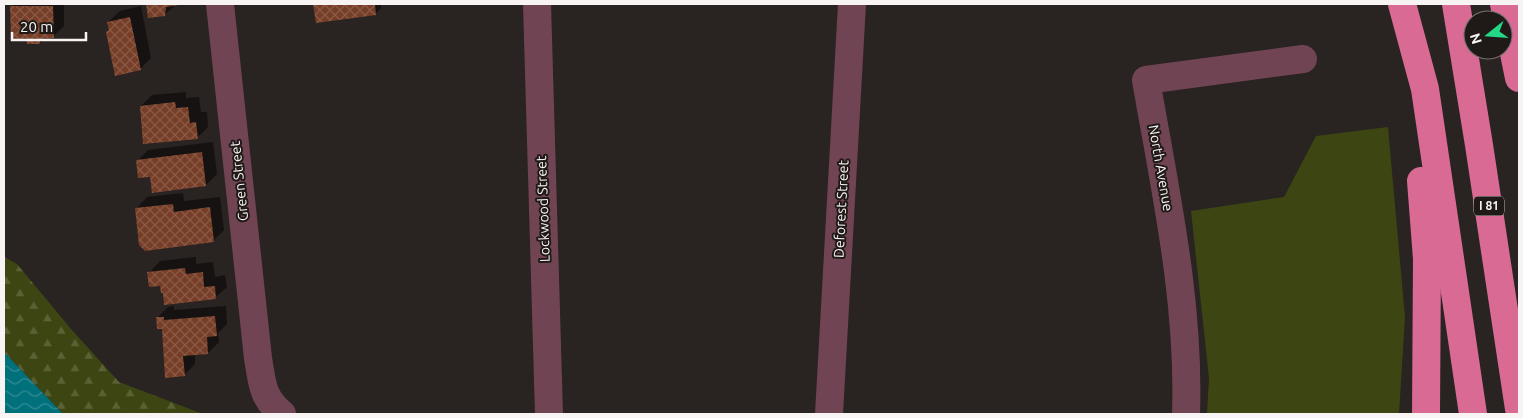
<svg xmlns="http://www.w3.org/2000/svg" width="1523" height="418" font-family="Ubuntu,sans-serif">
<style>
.grass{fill:#3d4612}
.forest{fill:url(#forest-firs)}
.water{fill:url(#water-waves)}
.shadow{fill:#0007}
.building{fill:url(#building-cross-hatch)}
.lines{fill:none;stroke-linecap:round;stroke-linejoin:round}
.minor{stroke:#714454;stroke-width:28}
.motorway{stroke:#d86a94;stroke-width:28}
.labels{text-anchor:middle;stroke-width:4;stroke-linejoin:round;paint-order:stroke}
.shield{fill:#1f1a18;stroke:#b7b3b1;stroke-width:1}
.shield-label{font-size:12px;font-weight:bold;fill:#f8f4f3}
.street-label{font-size:14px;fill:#f8f4f3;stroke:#1f1a18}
</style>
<defs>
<pattern id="forest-firs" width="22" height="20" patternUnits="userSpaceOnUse" patternTransform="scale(1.25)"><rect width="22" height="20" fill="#3d4612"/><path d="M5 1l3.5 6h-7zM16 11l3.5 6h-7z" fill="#5a6135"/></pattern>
<pattern id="water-waves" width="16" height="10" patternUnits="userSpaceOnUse" patternTransform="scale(1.25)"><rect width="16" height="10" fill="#00707a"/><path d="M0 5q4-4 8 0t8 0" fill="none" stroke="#338c94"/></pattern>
<pattern id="building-cross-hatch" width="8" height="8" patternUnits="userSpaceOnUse" patternTransform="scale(1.25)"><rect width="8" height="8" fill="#763e27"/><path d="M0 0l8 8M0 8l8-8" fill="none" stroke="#8a5a47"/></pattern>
</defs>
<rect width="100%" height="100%" fill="#292321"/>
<!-- grass -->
<path class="grass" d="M1388,127L1405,317L1399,414H1207L1209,378L1191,211L1284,197L1316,136Z"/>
<!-- forest -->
<path class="forest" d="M4,257L17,264L71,329L119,382L203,414H63L4,352Z"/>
<!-- water -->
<path class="water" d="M4,352L63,414H4Z"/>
<!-- shadow -->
<g class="shadow">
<path d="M14,4H64V26L53,37H45L40,43L28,39L11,7Z"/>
<path d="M147,4H177L164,15L149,17Z"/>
<path d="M315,4H381V8L375,14L317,21Z"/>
<path d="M141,6L151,58L140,69L110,29L108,22L120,11Z"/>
<path d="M186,92V98L199,97L201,112H207L208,127L197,138L141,106L152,95Z"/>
<path d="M213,142L217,174L206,185L151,176L137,161L148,150Z"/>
<path d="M183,193L184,201L220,197L224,230L213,241L136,209L147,197Z"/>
<path d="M196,257V264L213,262L215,277L225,275L227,287L215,298L164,292L161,284L149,273L160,261Z"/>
<path d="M174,306V310L226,306L227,324L218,333L219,342L208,353L195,354V364L184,375L157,318L168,307Z"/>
</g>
<!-- building -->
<g class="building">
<path d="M146,4H179V5L166,7L165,16L148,18Z"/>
<path d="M313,4H375L376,15L316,23Z"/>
<path d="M10,6H53L54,38L40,39V44H27V40H11Z"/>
<path d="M130,17L141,70L115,76L106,32L109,30L107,22Z"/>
<path d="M175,102L176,108L188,107L190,123L196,122L198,139L143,144L140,106Z"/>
<path d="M202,152L206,186L152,193L150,177L138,178L136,160Z"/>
<path d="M173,204L174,212L210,207L214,242L145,251L139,245L135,208Z"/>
<path d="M185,268L186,274L203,272L204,287L215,286L216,299L164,305L163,293H161L160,286L149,287L147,272Z"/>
<path d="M215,316L217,336L207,337L208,354L183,356L185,376L165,378L162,329H157L156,317H164V320Z"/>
</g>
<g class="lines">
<!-- minor -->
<g class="minor">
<path d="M220,4L258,358C262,382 262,398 282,414"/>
<path d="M537,4L549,414"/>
<path d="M829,414L852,4"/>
<path d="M1186,414C1190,302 1165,190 1146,80L1303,59"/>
</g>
<!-- motorway -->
<g class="motorway">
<path d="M1402,4L1425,89L1473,414"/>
<path d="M1456,4L1479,145L1519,409"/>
<path d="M1504,4L1519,78"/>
<path d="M1421,181L1427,259L1426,414"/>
</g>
</g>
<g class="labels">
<!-- shield labels -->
<rect class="shield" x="1474" y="196.5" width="30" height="19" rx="4"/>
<g class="shield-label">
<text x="1489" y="210">I 81</text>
</g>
<!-- street labels -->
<g class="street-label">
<text transform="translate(1161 168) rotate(80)" y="5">North Avenue</text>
<text transform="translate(239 181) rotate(-96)" y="5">Green Street</text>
<text transform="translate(543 209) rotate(-92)" y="5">Lockwood Street</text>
<text transform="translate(841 209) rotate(-87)" y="5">Deforest Street</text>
</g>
</g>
<!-- border -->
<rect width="1523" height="418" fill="none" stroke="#f8f4f3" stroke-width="10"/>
<!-- north arrow -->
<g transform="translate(1488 35) rotate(253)"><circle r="24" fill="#1f1a18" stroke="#767170"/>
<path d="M0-4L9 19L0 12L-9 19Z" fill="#24d886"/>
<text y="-8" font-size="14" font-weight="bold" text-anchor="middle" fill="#f8f4f3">N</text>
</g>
<!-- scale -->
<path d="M12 32v8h74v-8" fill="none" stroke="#f8f4f3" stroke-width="2.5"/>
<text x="20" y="32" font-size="15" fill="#f8f4f3" stroke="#1f1a18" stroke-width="4" paint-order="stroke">20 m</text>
</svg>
